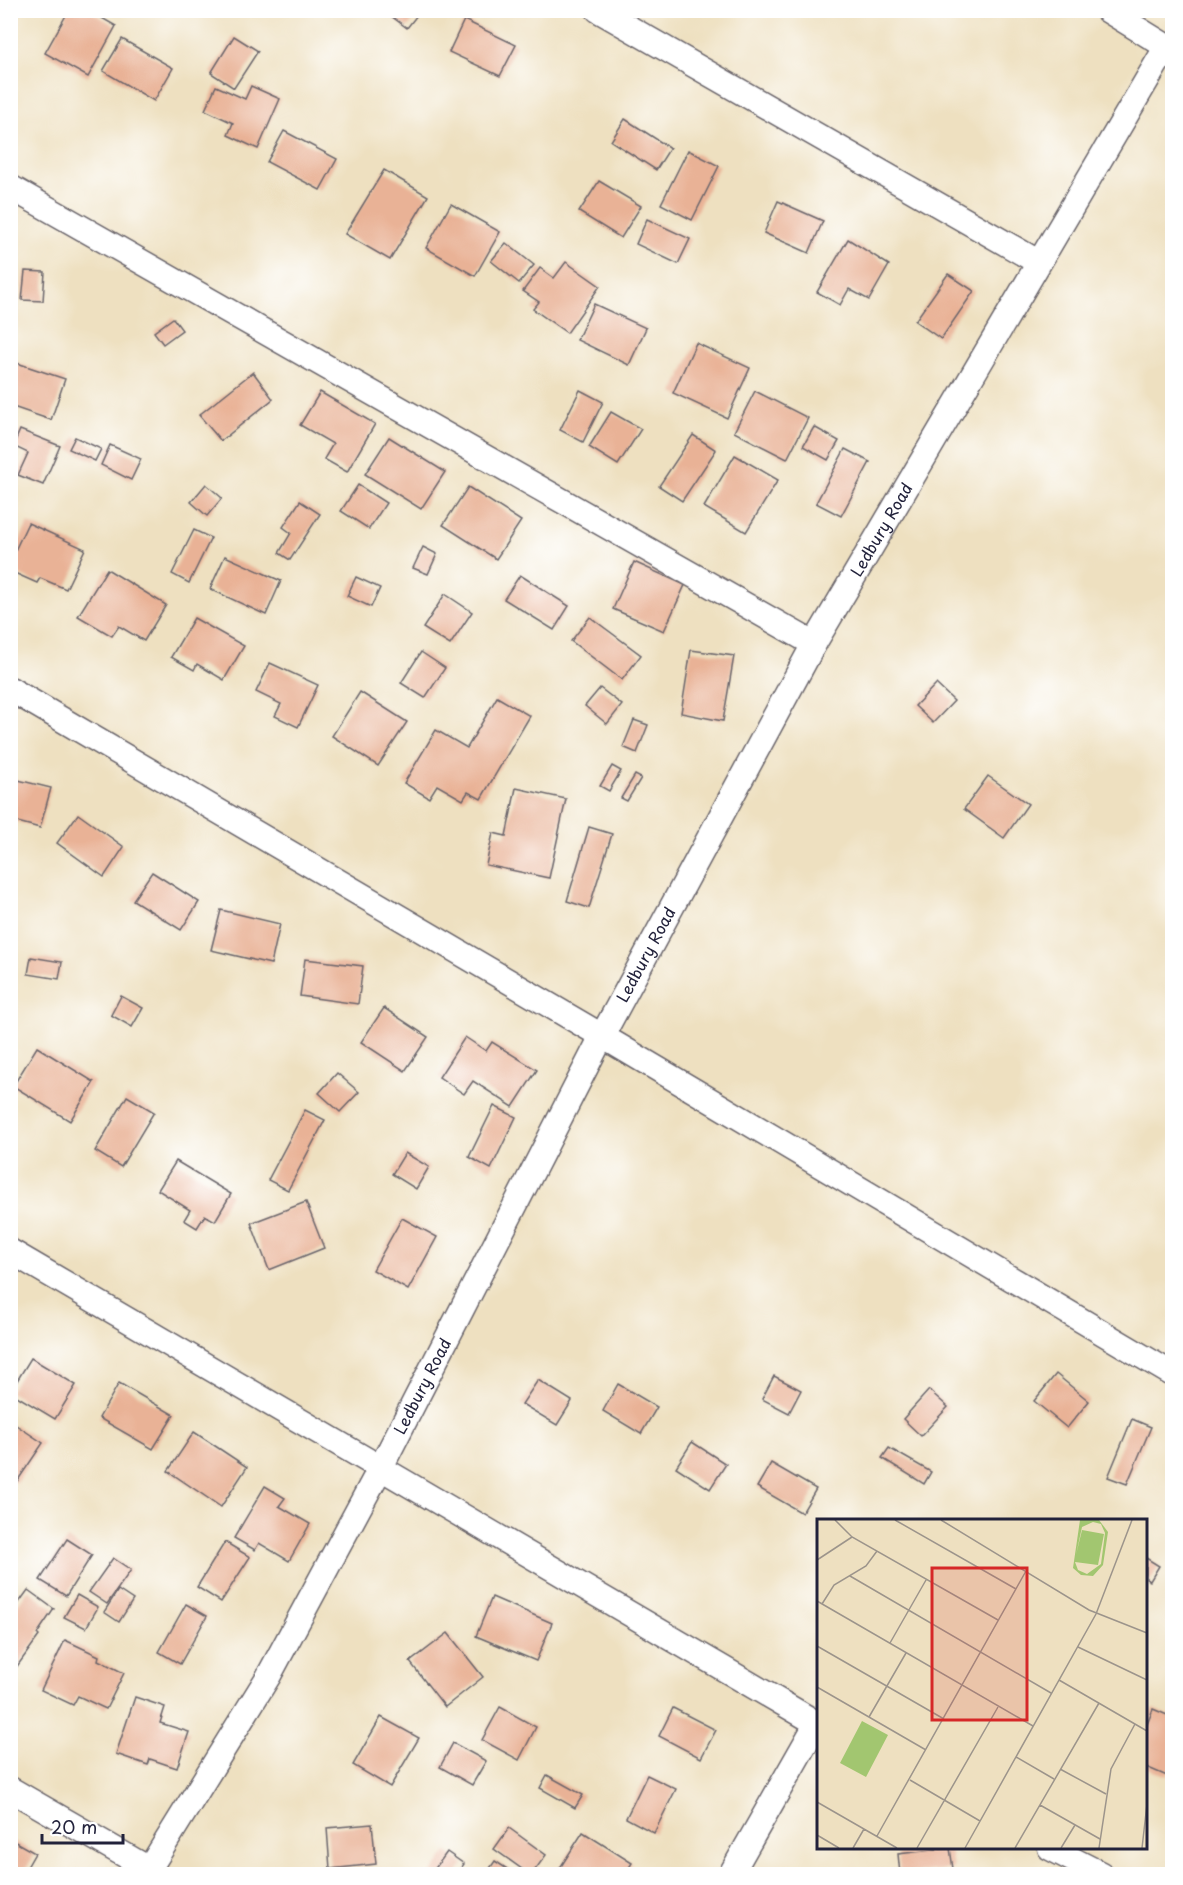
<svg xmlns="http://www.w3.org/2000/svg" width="1183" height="1885" font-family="'Playpen Sans',sans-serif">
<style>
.building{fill:#e9b296}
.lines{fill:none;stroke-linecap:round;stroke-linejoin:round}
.street-casing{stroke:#69646a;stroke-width:27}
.street{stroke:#fff;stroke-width:24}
.labels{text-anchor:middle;stroke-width:5;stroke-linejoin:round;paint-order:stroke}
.street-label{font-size:16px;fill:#22223b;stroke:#fff}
.inset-road{fill:none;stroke:#9c948b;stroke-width:1.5}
.view{fill:#d62828;fill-opacity:0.15;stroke:#d62828;stroke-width:3}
.inset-edge{fill:none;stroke:#22223b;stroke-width:3}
</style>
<rect width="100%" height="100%" fill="#fff"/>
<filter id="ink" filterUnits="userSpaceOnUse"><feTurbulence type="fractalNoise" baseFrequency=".0167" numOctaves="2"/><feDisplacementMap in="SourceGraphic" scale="12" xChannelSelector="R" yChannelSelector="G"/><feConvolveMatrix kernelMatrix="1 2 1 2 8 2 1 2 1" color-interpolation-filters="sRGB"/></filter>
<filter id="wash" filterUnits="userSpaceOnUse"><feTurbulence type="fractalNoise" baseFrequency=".008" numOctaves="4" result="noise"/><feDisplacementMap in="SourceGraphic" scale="24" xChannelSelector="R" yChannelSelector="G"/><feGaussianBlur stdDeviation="1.35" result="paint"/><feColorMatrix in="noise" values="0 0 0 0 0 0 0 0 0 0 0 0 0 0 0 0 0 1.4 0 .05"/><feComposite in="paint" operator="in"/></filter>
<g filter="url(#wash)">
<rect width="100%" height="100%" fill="#eee0c0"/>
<g id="blocks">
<!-- building -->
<g class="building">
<path d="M69,10H88L116,26L88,77L45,53Z"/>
<path d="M383,10H421L407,28Z"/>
<path d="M464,20L516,45L500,76L449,52Z"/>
<path d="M234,36L258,51L234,88L211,73Z"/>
<path d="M122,39L173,68L154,101L103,71Z"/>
<path d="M216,86L245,99L251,86L280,99L258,149L228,135L233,123L205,110Z"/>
<path d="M625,119L670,148L656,170L611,141Z"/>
<path d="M284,131L337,159L320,190L267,162Z"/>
<path d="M688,150L719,166L692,220L661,204Z"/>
<path d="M384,170L428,196L390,260L345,234Z"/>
<path d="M599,181L641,206L621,238L579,212Z"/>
<path d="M778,201L823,221L809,253L764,233Z"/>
<path d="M451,204L500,232L475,276L426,248Z"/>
<path d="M647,219L690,239L678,264L636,244Z"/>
<rect x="10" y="237" width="6" height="29"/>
<path d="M848,239L889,265L869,300L849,289L840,305L817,292Z"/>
<path d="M506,243L534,265L519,283L491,261Z"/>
<path d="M566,262L600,286L567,333L533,309L539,302L523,291L540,268L554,278Z"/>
<path d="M25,271L45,272L43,301L22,300Z"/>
<path d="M948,274L974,291L941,339L915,321Z"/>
<path d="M594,304L646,328L629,365L577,340Z"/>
<path d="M173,318L182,330L163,344L154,332Z"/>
<path d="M696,343L750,368L727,418L673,393Z"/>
<path d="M11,361L65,379L51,420L10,406Z"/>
<path d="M253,372L273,399L221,441L199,415Z"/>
<path d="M580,390L603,402L583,442L560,430Z"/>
<path d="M755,391L808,418L787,459L734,432Z"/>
<path d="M320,392L375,424L347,472L324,459L333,444L300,425Z"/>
<path d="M611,412L641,429L618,465L589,447Z"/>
<path d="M814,427L839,441L828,460L803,446Z"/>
<path d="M20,430L60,446L43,485L18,475L28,453L13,446Z"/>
<path d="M693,435L716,450L682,501L659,486Z"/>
<path d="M75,437L101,449L95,461L69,449Z"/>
<path d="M389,437L445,472L421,509L365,474Z"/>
<path d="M110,445L141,459L131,480L101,465Z"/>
<path d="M845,449L870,462L841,516L816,503Z"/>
<path d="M735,455L778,480L746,532L704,507Z"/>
<path d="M206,484L222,498L207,516L191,502Z"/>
<path d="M358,485L386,503L369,529L341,511Z"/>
<path d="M468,487L521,521L496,559L443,525Z"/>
<path d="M300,501L320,514L290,560L279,553L291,533L283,527Z"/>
<path d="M28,523L85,549L66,589L40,578L37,583L10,571V561Z"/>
<path d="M194,530L211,538L189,583L172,574Z"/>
<path d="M423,547L437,554L428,574L413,568Z"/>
<path d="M225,556L281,581L266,615L210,589Z"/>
<path d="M634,562L685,585L664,631L613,609Z"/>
<path d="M107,569L166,605L144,641L119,626L112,636L78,616Z"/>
<path d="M520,575L569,606L554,630L504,599Z"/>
<path d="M356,577L380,588L371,607L347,596Z"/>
<path d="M445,594L472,612L450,645L423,628Z"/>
<path d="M590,617L641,655L622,680L571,641Z"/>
<path d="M194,618L244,646L224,680L197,664L194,670L171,657Z"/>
<path d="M691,650L734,656L723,721L681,713Z"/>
<path d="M421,652L445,668L425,698L401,683Z"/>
<path d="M270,663L318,685L298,727L275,716L281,704L256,692Z"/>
<path d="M936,684L954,701L933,723L915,706Z"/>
<path d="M600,688L622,705L607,724L585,706Z"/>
<path d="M360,692L407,722L378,766L332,736Z"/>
<path d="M497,697L530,716L481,799L468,792L463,800L437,785L429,798L404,783L436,730L467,748Z"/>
<path d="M634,720L648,725L637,753L623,747Z"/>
<path d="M612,766L621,771L609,791L600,786Z"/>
<path d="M635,775L641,778L627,801L621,798Z"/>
<path d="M988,776L1028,804L1004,838L964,809Z"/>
<path d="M10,778L51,788L40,828L10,820Z"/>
<path d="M516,788L566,799L549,878L486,865L493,833L506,836Z"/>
<path d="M78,814L124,847L104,877L57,843Z"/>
<path d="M589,827L612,834L589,908L567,901Z"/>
<path d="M152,872L199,902L181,930L133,900Z"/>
<path d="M221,910L280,924L271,964L211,950Z"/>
<path d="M10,939L16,942L10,952Z"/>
<path d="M31,957L62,962L59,979L28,974Z"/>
<path d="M305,959L363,966L358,1004L300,996Z"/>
<path d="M121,996L143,1008L132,1027L111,1015Z"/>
<path d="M384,1008L428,1037L405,1071L361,1042Z"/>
<path d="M465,1037L486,1051L492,1042L537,1070L513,1107L473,1081L464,1094L439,1077Z"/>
<path d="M37,1047L94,1082L70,1121L13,1086Z"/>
<path d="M337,1073L359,1092L340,1112L319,1093Z"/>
<path d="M127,1096L154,1112L121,1167L95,1151Z"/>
<path d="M494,1106L516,1117L491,1169L469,1157Z"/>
<path d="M305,1110L325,1120L288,1190L268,1180Z"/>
<path d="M405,1153L429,1167L416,1189L392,1174Z"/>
<path d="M176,1161L231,1194L215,1221L205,1215L197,1228L184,1220L190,1210L158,1190Z"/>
<path d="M306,1202L324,1248L269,1270L251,1223Z"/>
<path d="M402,1218L437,1237L408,1290L373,1270Z"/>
<path d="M31,1358L76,1385L55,1419L10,1392Z"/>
<path d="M1056,1374L1089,1401L1067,1428L1034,1401Z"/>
<path d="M774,1376L801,1390L789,1413L762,1399Z"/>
<path d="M538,1380L572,1401L557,1425L522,1404Z"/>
<path d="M119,1383L174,1415L153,1449L99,1418Z"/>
<path d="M618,1384L657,1407L641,1434L603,1411Z"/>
<path d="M929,1390L948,1407L921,1436L903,1419Z"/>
<path d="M1132,1419L1151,1427L1127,1484L1108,1477Z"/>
<path d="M16,1425L43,1443L16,1483L10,1479V1433Z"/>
<path d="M194,1432L247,1467L221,1507L168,1471Z"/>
<path d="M692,1442L726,1464L710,1489L676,1467Z"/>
<path d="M889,1448L931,1472L924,1484L882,1458Z"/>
<path d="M771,1463L816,1489L802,1513L757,1487Z"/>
<path d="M265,1486L285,1498L279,1506L310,1524L289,1561L259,1543L255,1550L234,1538Z"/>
<path d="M67,1539L92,1555L66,1596L40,1580Z"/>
<path d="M225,1542L250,1557L221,1602L197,1587Z"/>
<path d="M113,1558L131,1570L107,1604L89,1592Z"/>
<path d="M1146,1558L1159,1566L1150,1581L1146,1579Z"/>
<path d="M28,1590L54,1609L37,1634L39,1636L10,1676V1615Z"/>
<path d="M118,1590L133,1600L119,1622L104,1612Z"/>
<path d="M77,1595L98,1607L86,1628L64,1617Z"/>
<path d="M492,1597L552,1623L536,1661L476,1636Z"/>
<path d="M186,1604L207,1616L180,1664L159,1652Z"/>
<path d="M448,1633L483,1677L445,1707L410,1662Z"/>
<path d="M65,1640L99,1656L98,1660L124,1673L106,1709L78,1696L73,1705L41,1690Z"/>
<path d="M135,1697L165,1707L160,1723L189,1732L177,1768L150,1759L148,1765L116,1754Z"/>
<path d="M500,1707L536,1727L519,1760L482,1740Z"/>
<path d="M673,1708L716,1730L701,1758L659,1736Z"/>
<path d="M1153,1709L1172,1717V1765L1167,1776L1146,1767V1727Z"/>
<path d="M381,1717L419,1738L390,1787L353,1765Z"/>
<path d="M453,1743L486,1761L472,1785L440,1767Z"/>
<path d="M547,1775L583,1795L575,1808L540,1788Z"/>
<path d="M647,1775L676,1789L654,1833L626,1818Z"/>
<path d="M372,1824L376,1864L330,1869L327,1828Z"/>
<path d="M509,1828L546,1855L532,1874H529L494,1849Z"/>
<path d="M583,1832L632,1863L625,1874H556Z"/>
<path d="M10,1839L35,1853L23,1874H10Z"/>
<path d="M950,1848L953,1869L900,1874L898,1854Z"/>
<path d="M447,1852L464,1864L457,1874H431Z"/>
<path d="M495,1861L515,1874H486Z"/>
</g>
</g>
</g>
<g filter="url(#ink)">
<use href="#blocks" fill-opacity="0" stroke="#69646a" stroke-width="1.5"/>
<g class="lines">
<defs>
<g id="street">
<path d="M598,10L1038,262"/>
<path d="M1107,10L1172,50"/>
<path d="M10,187L814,644"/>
<path d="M10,689L602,1036L1172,1374"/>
<path d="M10,1251L818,1724"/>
<path d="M10,1789L149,1869"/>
<path d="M1050,1848L1101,1874"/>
<path id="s1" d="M146,1874L268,1677L381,1467L602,1036L814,644L1167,46"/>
<path d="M731,1874L817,1723"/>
</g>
</defs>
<!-- street casing -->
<use href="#street" class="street-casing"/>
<!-- street -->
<use href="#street" class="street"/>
</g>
</g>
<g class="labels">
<!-- street labels -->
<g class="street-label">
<text dy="6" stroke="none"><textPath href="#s1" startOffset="1533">Ledbury Road</textPath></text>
<text dy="6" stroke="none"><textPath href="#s1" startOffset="1047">Ledbury Road</textPath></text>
<text dy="6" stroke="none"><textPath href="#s1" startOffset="561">Ledbury Road</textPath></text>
</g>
</g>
<!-- overview -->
<g transform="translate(817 1519)">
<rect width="330" height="330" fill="#eee0c0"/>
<path d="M263,1H282L291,13L286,46L276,57L264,56L256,49ZM276,3L284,5L288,14L284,45L270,55L261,51L258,43L281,46L287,15L265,11L259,36L265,8ZM45,202L71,216L49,258L23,244Z" fill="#a2c670" fill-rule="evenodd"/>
<path class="inset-road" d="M18,1L35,18L181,101M78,1L199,70M124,1L272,91L330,114M0,41L35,18M33,57L234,174M0,82L216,207M5,85L17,66L49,47L60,32M73,124L109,61M0,127L127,200M261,128L330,161M242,161L330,212M0,168L109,231M52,198L89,134M199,238L237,260M243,250L289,275M93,261L163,302M0,283L80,329M223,286L283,320M0,316L22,329M60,317L209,52M36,329L47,310M100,329L181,188M148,329L279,95L315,1M198,329L282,184M244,329L258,306M282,329L294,250L318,205M325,329L330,285"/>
<path class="view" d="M115,49H210V201H115Z"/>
<rect width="330" height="330" class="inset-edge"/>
</g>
<!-- margin -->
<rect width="1183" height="1885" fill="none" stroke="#fff" stroke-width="36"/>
<!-- scale -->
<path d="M42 1834v9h81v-9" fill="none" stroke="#22223b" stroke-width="3"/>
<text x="51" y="1834" font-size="18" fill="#22223b" stroke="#ffffff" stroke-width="4.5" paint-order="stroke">20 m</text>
</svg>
